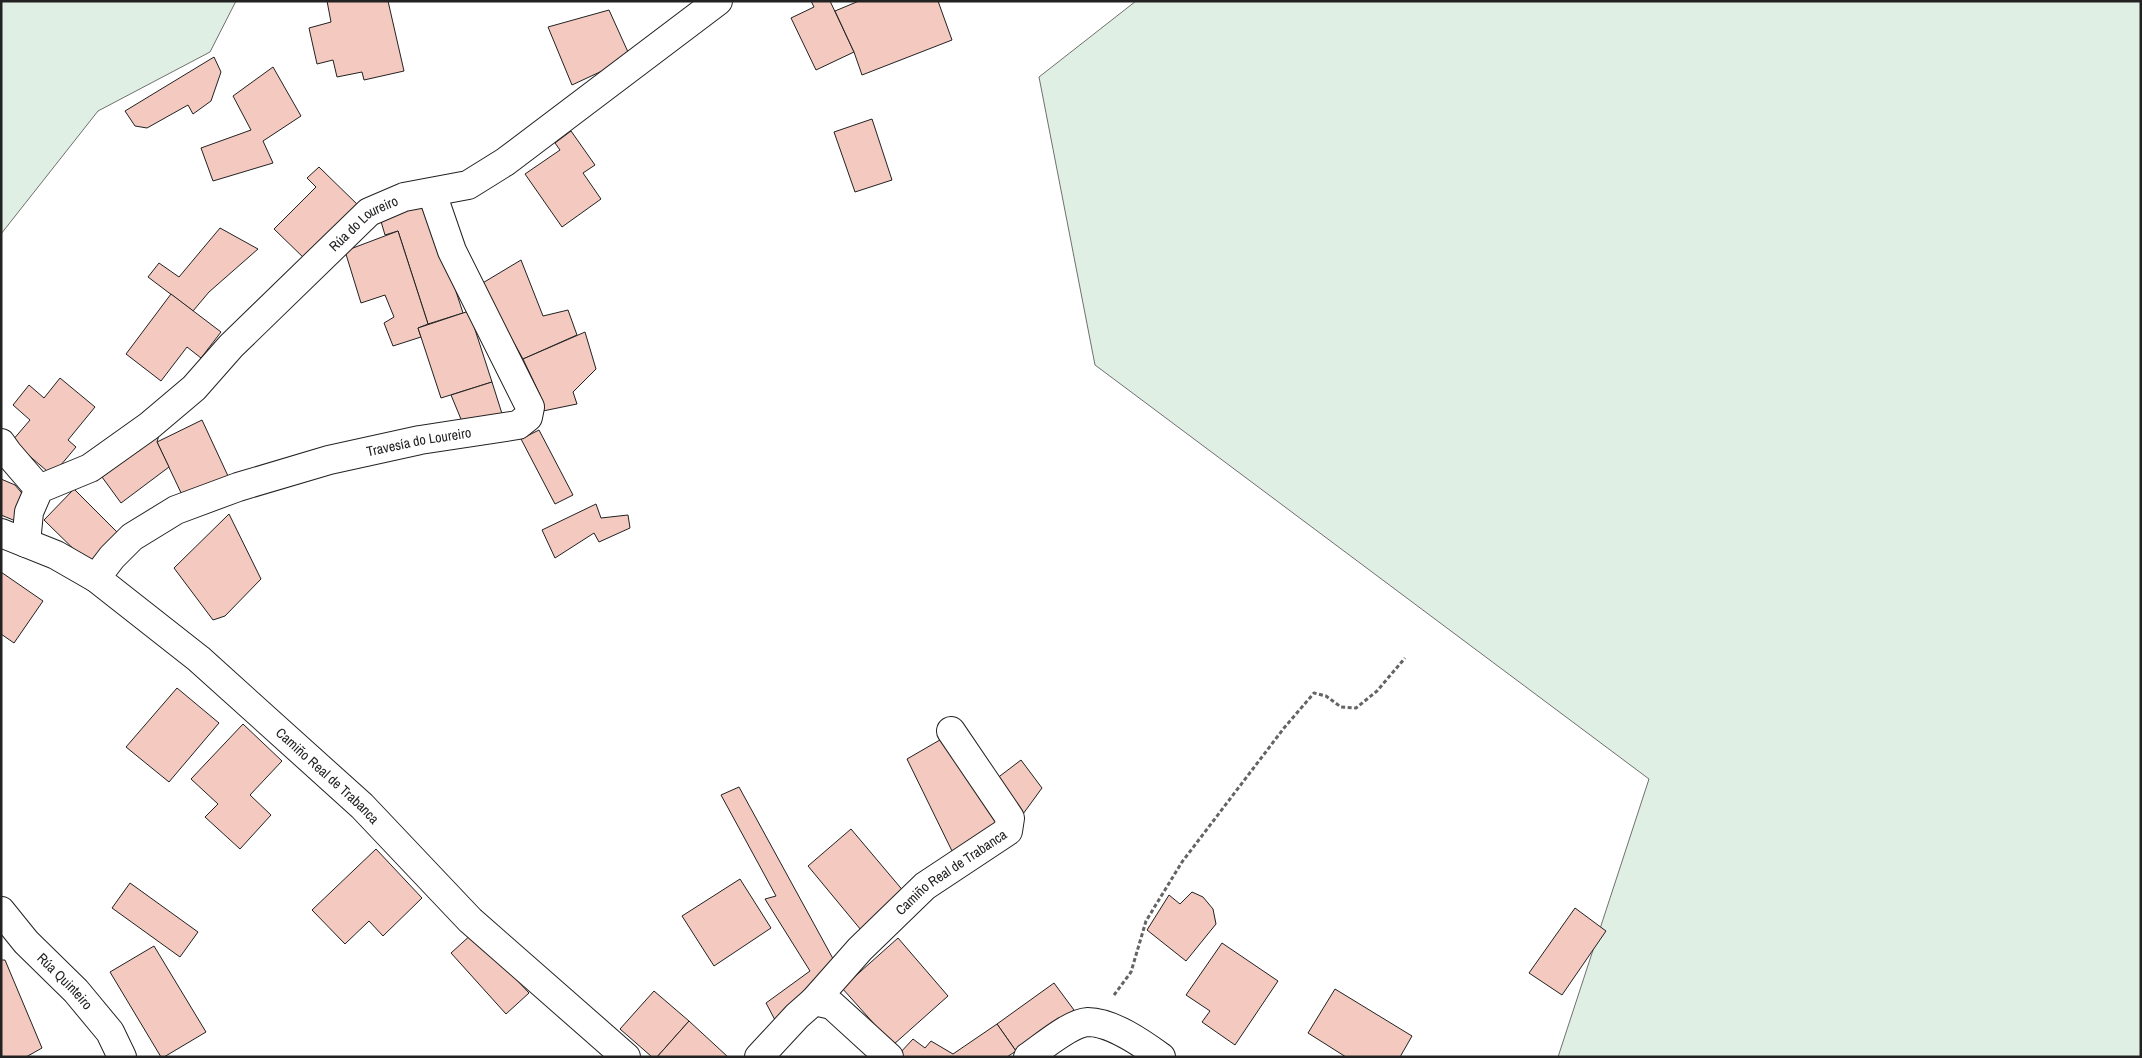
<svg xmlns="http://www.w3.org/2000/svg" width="2142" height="1058" font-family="'Archivo Narrow',sans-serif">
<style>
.green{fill:#e0efe3;stroke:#6f6f6f}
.building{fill:#f3c9c0;stroke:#222}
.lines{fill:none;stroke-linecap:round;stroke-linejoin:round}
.street-casing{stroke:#222;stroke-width:30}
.path{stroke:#646464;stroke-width:3;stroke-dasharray:4 2.5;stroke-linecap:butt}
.street{stroke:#fff;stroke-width:28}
.labels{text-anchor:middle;stroke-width:4;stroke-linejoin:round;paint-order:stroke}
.street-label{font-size:14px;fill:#222;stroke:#fff}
</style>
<rect width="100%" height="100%" fill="#fff"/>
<!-- green -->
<g class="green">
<path d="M1,1H236L210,52L98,111L1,234Z"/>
<path d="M1136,1H2141V1057H1558L1649,779L1095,365L1039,77Z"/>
</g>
<!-- building -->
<g class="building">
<path d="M327,1H388L404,71L364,80L362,72L337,77L333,60L317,64L309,28L331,22Z"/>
<path d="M811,1H830L854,52L816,70L791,18L814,7Z"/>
<path d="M859,1H938L952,40L862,75L854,52L835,11Z"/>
<path d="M609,10L628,52L602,71L572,85L548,27Z"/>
<path d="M214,57L221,72L211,101L193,114L188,105L147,128L135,126L125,111Z"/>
<path d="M273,67L301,116L263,141L273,163L213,181L201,148L251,130L233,96Z"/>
<path d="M872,119L892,180L855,192L834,132Z"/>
<path d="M571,131L595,165L583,173L601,199L562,227L525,174L560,150L555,143Z"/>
<path d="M319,167L360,207L307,261L274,229L316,187L307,178Z"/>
<path d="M427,202L463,313L428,324L398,231L385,235L380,218Z"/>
<path d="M220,228L258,249L209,292L193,311L148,277L159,263L179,277Z"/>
<path d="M398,231L428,324L418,328L421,337L393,346L384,323L394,317L385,295L361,303L345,251Z"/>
<path d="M521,260L543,316L568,310L577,335L523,359L481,284Z"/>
<path d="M171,294L221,332L201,358L187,347L161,381L126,354Z"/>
<path d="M469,311L492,382L441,398L418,328Z"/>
<path d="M585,332L596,369L573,392L577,404L543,411L540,395L523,359Z"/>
<path d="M60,378L95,407L68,440L76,447L55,472L47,471L12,441L30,420L13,405L29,385L44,398Z"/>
<path d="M492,382L504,420L463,424L451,395Z"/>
<path d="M202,420L228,476L183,497L157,442Z"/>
<path d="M539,430L573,495L555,504L521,439Z"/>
<path d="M159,435L157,442L169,467L121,503L102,477Z"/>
<path d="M1,479L15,485L26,498L18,522L1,515Z"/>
<path d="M74,489L122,537L93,568L44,520Z"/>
<path d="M596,504L601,518L628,515L630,528L599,542L594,533L555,558L542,530Z"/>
<path d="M229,514L261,579L225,616L213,620L174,568Z"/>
<path d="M1,572L43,601L14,643L1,634Z"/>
<path d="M177,688L219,723L169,782L126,747Z"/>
<path d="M243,724L282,761L250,795L271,815L240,849L205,817L218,804L191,779Z"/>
<path d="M945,737L1002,820L979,838L952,851L907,759Z"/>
<path d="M1021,760L1042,788L1023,814L996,779Z"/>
<path d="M739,787L837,966L775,1020L766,1003L810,971L765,899L776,896L721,795Z"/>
<path d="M851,829L905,893L861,930L808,866Z"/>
<path d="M376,849L422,898L383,936L369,921L345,944L312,910Z"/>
<path d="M740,879L771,928L714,966L682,916Z"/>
<path d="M130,883L198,932L180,957L112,908Z"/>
<path d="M1192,892L1203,897L1213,909L1216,924L1186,961L1147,930L1169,895L1180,904Z"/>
<path d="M1575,908L1606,931L1562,995L1529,973Z"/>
<path d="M473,933L529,993L506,1014L451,953Z"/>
<path d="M898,938L948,996L893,1045L842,988Z"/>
<path d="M1222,943L1278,981L1235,1045L1202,1022L1210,1011L1186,995Z"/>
<path d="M154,946L206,1032L164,1057H161L110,972Z"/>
<path d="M1,960H5L42,1048L26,1057H1Z"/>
<path d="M1054,983L1074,1010L1016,1051L997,1024Z"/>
<path d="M1335,989L1412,1036L1400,1057H1346L1308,1033Z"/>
<path d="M654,991L689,1021L657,1057H652L620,1029Z"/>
<path d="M689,1021L728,1057H657Z"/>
<path d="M997,1024L1016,1051L1007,1057H904L899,1054L913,1039L925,1048L931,1041L953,1054Z"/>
</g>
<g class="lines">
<defs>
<g id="street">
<path d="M1,443L8,453L39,489"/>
<path id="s1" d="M1,533L56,555L96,578L199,659L362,806L470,920L626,1057"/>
<path id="s2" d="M26,543L29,512L39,489L90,468L149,426L194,388L231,346L369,212L404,197L468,185L505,162L718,1"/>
<path id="s3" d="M96,578L112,557L132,537L176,510L238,487L329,460L420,440L518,425L528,417L530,407L452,251L432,193"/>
<path id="s4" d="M1,911L26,942L76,991L110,1032L122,1057"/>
<path id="s5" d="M814,1001L860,949L925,886L1008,831L1010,818L951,731"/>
<path d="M759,1057L797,1016L814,1001L832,1005L889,1057"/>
<path d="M1028,1057C1043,1047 1070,1023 1088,1022C1112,1022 1143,1044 1161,1057"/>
</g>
</defs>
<!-- street casing -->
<use href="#street" class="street-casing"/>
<!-- path -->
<path class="path" d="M1114,995L1131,972L1146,921L1182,862L1284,728L1314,693L1326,696L1341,707L1356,708L1377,691L1405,658"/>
<!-- street -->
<use href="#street" class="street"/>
</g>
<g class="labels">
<!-- street labels -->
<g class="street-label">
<text dy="5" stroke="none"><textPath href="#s2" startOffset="480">Rúa do Loureiro</textPath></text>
<text dy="5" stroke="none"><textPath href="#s3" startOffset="359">Travesía do Loureiro</textPath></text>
<text dy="5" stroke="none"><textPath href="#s1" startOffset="410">Camiño Real de Trabanca</textPath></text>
<text dy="5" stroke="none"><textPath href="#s5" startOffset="189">Camiño Real de Trabanca</textPath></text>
<text dy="5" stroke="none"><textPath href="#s4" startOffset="95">Rúa Quinteiro</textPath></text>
</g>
</g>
<!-- border -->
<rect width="2142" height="1058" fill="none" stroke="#222222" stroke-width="5"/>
</svg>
